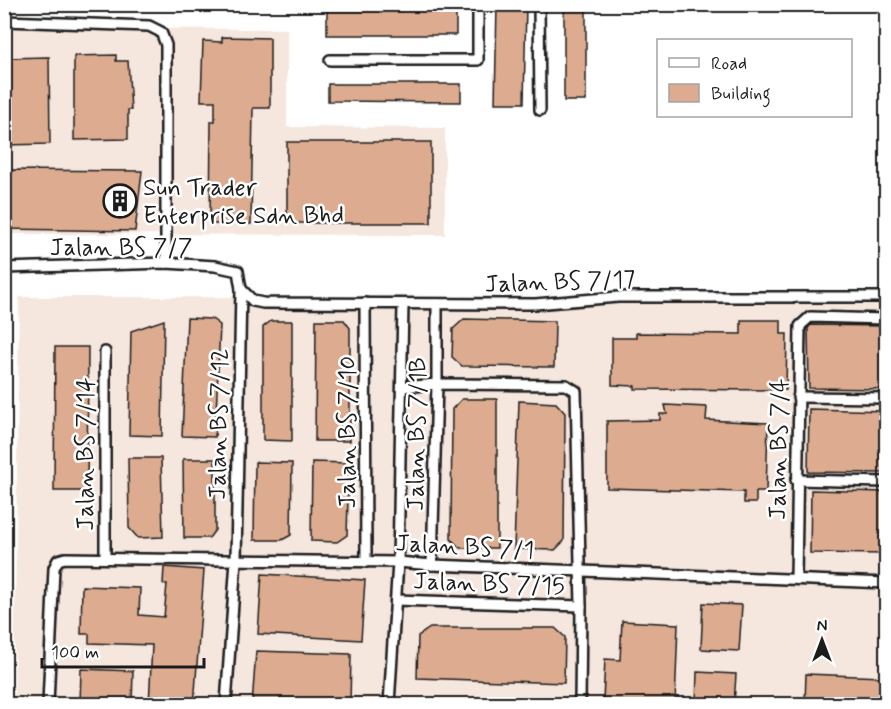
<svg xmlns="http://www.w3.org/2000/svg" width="891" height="709" font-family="Mynerve,sans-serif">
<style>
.built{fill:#f5e6de}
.building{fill:#ddac90;stroke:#1c1c1c;stroke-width:1.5}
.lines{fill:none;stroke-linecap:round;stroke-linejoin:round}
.street-casing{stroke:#1c1c1c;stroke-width:14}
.street{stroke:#fff;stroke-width:9}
.labels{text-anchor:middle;stroke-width:5;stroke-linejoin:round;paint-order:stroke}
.poi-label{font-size:24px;fill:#1c1c1c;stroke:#fff;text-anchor:start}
.street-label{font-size:24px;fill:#1c1c1c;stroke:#fff}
</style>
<rect width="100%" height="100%" fill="#fff"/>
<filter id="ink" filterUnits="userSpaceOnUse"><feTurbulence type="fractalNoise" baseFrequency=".0167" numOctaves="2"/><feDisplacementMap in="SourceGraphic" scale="12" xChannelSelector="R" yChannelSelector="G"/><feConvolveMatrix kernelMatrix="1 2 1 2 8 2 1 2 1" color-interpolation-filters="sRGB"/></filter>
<g filter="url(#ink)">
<!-- built -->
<g class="built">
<path d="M5,28L287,29V127L445,128V235L5,234Z"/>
<path d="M19,297L886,298V704H14Z"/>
</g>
<!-- building -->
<g class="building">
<path d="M497,4H526L524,103H495Z"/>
<rect x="564" y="4" width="22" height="97"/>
<rect x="327" y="9" width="129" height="26"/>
<path d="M222,37L270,38V108H253L251,224H210L211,121H215V101H201L203,41L222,42Z"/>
<path d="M116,55V61H128L131,110H128V139L74,140V56Z"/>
<path d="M49,57L50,144L4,145V58Z"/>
<path d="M328,84H461V102L328,101Z"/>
<rect x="287" y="142" width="144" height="81"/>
<path d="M4,170L142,171L135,231L4,229Z"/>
<path d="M187,318L212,319L220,325L215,437L182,436Z"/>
<path d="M464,319L555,321L554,367L462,366L452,357L453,329Z"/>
<path d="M164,320L162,436L129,435L131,331Z"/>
<path d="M316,320H344L350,328V441H315Z"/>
<path d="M741,320H781V334H787L786,390L635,389V386L612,385V338H636V333L741,334Z"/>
<path d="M271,321H292V441L263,440V327Z"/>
<path d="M811,325L886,326V389L809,388L808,328Z"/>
<path d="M55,347H88L87,491H54Z"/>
<path d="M462,399H497V548H460L451,539L452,409Z"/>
<path d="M519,401L556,403L565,413L564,541L555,550L514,549Z"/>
<path d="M665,405L707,407L706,420L768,423L766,492H756V503H744V492L607,488V421L660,420V414H667Z"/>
<path d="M809,409L886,411V473L808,472Z"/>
<path d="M128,458H161L163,537L138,538L129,528Z"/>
<path d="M183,459H215V530L209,538H184Z"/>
<path d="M255,462L292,463L291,535L282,540H254Z"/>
<path d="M312,462L349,463L347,535L337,542L311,541Z"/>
<path d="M811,490L886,492V554L810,553Z"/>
<path d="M164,567L204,570L194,705H149L152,645L89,643V634H81L82,586L140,588L139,615L164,617L167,584H163Z"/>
<path d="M262,574L365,580L361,640L258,634Z"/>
<path d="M703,603L742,605L739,651L701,649Z"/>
<path d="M622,621L678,624L675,704L603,701L605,659L620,660Z"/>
<path d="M430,628H555L565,637L564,683L417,678L418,636Z"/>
<path d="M256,651L351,654L350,705H252Z"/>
<path d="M81,669L133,671L132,705H80Z"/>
<path d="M697,672L736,674L734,705H696Z"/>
<path d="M806,674L882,677L881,705H805Z"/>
</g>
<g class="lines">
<defs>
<g id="street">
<path d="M539,4L540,110"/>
<path d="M4,21L149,26L161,32L166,45V263"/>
<path d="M330,60H478V4"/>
<path d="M4,268L166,263L215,266L238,271L241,289L236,560L226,704"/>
<path d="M241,289L253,301L263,303L535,304L618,297H886"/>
<path d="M365,303L366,562"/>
<path d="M402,387L437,384L566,385L576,391L581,606L580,704"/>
<path d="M798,397L886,398"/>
<path d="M796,480L886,482"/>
<path d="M105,557V352"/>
<path d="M432,565L437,384V304"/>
<path d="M796,579L800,326L810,317L886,319"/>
<path d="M396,600L581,606"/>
<path d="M48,704L54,568L58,560L65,558L398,562L432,565L886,583"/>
<path d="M389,704L398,562L403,304"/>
</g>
</defs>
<!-- street casing -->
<use href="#street" class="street-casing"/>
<!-- street -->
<use href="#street" class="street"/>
</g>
</g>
<!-- icons -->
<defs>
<symbol id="building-ring" viewBox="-11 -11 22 22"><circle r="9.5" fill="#fff" stroke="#1c1c1c" stroke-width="1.5"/><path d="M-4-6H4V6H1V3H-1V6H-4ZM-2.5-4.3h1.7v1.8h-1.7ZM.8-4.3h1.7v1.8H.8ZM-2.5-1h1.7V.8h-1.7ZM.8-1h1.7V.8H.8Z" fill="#1c1c1c"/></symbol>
</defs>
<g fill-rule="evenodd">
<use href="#building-ring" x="101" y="182" width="38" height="38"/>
</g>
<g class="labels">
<!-- poi labels -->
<g class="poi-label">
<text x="143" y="195">Sun Trader<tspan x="143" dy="28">Enterprise Sdn Bhd</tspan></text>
</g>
<!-- street labels -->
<g class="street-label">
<text x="121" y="255">Jalan BS 7/7</text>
<text transform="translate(560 281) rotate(-2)" y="8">Jalan BS 7/17</text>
<text transform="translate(218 424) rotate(-89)" y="8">Jalan BS 7/12</text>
<text transform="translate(347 432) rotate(-90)" y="8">Jalan BS 7/10</text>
<text transform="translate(416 434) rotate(-89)" y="8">Jalan BS 7/1B</text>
<text transform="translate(778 449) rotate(-89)" y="8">Jalan BS 7/4</text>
<text transform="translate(85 454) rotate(-90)" y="8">Jalan BS 7/14</text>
<text transform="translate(465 546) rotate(3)" y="8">Jalan BS 7/1</text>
<text transform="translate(489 583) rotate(2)" y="8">Jalan BS 7/15</text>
</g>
</g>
<!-- margin -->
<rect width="891" height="709" fill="none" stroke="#fff" stroke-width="24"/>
<rect x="12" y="12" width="867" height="685" fill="none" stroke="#1c1c1c" stroke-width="2" filter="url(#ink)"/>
<!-- legend -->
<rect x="657" y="39" width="195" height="78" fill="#ffffff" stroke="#a4a4a4" stroke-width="1.5"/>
<rect x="669" y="58" width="30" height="9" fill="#ffffff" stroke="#a4a4a4" stroke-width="1.5"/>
<text x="711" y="69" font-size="18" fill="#1c1c1c">Road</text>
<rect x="669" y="84" width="30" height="18" fill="#ddac90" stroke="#a4a4a4" stroke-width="1.5"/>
<text x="711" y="99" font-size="18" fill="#1c1c1c">Building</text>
<!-- north arrow -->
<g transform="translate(822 640)" stroke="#ffffff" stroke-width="4.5" paint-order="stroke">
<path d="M0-4.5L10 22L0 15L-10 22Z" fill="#1c1c1c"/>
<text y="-9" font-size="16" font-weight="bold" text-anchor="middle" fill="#1c1c1c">N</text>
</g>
<!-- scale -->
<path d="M42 658v9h162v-9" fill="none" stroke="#1c1c1c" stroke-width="3"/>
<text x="51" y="658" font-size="18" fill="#1c1c1c" stroke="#ffffff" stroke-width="4.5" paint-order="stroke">100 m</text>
</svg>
